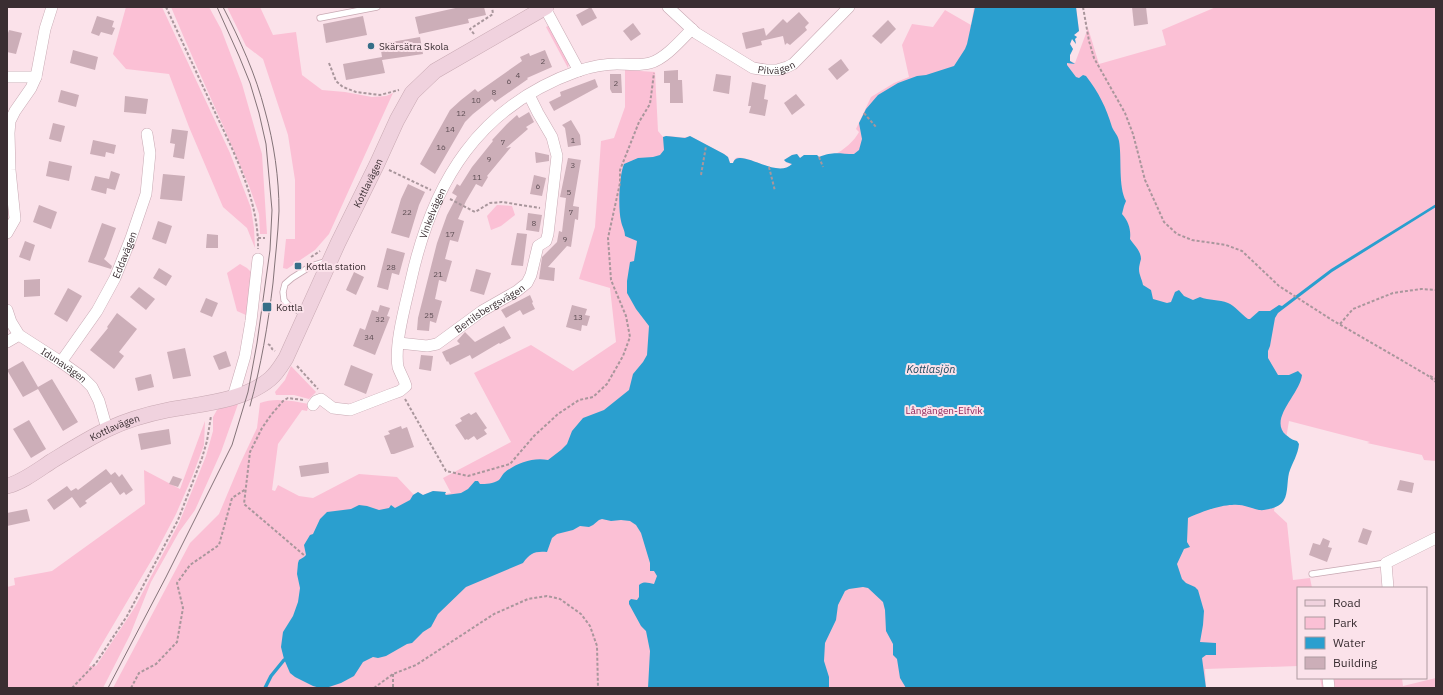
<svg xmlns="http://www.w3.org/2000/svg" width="1443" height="695" font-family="'IBM Plex Sans',sans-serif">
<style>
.green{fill:#fbc0d5}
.water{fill:#2a9fcf}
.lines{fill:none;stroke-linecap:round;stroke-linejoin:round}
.stream{stroke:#2a9fcf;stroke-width:3.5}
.building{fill:#ccaeb8}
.lane-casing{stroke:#c8a9b3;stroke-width:7}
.street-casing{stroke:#c8a9b3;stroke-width:12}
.secondary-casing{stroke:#c8a9b3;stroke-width:16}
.path{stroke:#a9969c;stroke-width:2;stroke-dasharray:3 2;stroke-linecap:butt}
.lane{stroke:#fff;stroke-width:5.5}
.street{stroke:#fff;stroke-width:11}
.secondary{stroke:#f0d2de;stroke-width:15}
.tram{stroke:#847378;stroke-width:1}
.poi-dot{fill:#366e88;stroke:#fbe2ea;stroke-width:1.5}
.labels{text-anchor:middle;stroke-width:4;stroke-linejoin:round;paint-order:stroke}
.number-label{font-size:8px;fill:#5e4e54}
.poi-label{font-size:10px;fill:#3a2e32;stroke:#fbe2ea;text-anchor:start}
.street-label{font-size:10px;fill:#3a2e32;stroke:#fbe2ea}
.park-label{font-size:10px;fill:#94275b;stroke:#fbe2ea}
.water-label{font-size:11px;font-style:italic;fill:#1b485d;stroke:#fbe2ea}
</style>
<rect width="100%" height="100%" fill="#fbe2ea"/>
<!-- green -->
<g class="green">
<path d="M126,7H162L230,153L251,208L254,228L255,248L247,228L223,207L189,127L169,74L126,69L113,54Z"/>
<path d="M171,7H209L221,29L242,84L262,154L267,234H260L259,214L249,186L224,128L185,40Z"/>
<path d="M227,7H260L273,35L296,32L302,75L322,90L345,92L372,97L386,96L393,93L329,234L315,250L287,269L283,268L286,239H295V180L288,135L263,59L246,46Z"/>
<path d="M974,7H1076L1079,31L1074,35L1077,37L1075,39L1076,44L1072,39L1070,45L1073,49L1070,55V61L1075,63L1088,28L1099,64L1166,45L1162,30L1216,7H1436V461L1424,460L1422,455L1367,443L1370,442L1289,421L1274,511L1287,523L1293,580L1310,578L1312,588H1298V666L1205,669L1206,688H113L190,543L219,514L240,464L257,428L260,403C274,397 294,401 309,404L307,411L302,410L278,444L272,490L275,491L278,485L299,496L313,498L359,474L397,477L414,495L418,492L423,495L433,491L446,492L445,494L451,493L443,478L511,442L474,373L531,345L573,371L616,342L610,288L579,279L595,227L601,141L614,138L625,107V70L655,72L658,131L663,137C672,134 681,140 690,136L724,154L728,157L730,163H733C734,161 734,159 736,158C745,155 770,170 780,169C784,169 788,167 792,165L786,162L784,160L792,155L797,154L800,158L804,155H817L819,157C825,155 829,155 835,154C843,151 855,140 859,132L856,129L871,97L894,83L909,77L902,45L912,24L933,27L945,10L971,25Z"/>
<path d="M550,25L569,63L568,68L546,27Z"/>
<path d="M497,205L512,206L515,215L501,226L491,230L487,216Z"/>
<path d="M240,264L247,268L251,272L248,316L237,311L227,273Z"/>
<path d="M291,366L316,392L309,399L294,395H276L275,392L285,380Z"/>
<path d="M238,404L221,452L195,510L179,532L151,582L130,635L103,688H7V587L15,585L14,578L52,571L145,504L144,470L180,489L205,421L204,445L192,477L176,514L154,556L89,666H96L135,607L179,523L206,456L213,431V417L217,410L222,407Z"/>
<path d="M1320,678H1402L1403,686L1436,678V688H1322Z"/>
</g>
<!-- water -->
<path class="water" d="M975,7H1076L1079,31L1074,35L1077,37L1075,39L1076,44L1072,39L1070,44L1073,49L1070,55V61L1075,64L1067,63V65L1076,77L1079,78L1083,75L1086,76C1099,93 1106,107 1112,127C1114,132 1118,135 1119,141C1122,158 1118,187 1126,201L1124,206L1122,214C1129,222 1131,230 1130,239C1134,245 1141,251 1141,259C1140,263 1139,266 1139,269C1139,275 1142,279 1143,285L1151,290L1153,299L1167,303L1171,302L1175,292L1179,290L1184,296L1193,300L1200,297C1209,301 1219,299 1228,303C1235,306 1241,314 1248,319H1250L1259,311H1270L1279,305L1282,306L1331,269L1436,204V207L1332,272L1278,313L1275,318L1270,346L1268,351V358L1278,375H1289L1298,371L1302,375C1300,394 1268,419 1286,435C1290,438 1292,440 1297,441L1299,444C1298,455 1292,463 1289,473C1287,481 1288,493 1284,500C1281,507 1266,511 1259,510C1249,508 1244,504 1232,505C1220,505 1198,513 1188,518L1187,542L1190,547L1184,549L1177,564L1182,579L1186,583L1195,587L1198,590L1204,611L1203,625L1200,642L1216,643V655H1206L1202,658L1206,688H906L900,678L897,659L893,655V644L886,631L885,610L883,602L868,588L863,587L849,589L845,591L838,605L836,620L825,643L824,661L829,677V688H648L650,651L646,631L641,626L629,604V601L631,599L637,600L639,597V585C644,581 648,583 654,584L657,576L654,571H650V563L641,533L636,525L630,521L621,520L611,521L602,519L599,520L593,525L589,527L580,526L573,530L557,534L552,538L547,552C535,551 530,553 523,563L466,587L438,614L431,627L423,632L412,643L407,644L386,656L378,658L373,657L363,662L354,676L341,683L326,688H320L313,686L295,677L290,673L284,659L281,647L283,632L293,616L298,602L300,588L297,574L298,563L299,560L304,557L306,555L304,545L310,535L313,534L320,519L327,512L351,509L359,505L367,506L379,510L389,508L391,505L395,508L410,500L413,495L418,492L423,495L433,491L446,492L445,494L446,495L461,493L468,489L475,481H478L480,484C486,484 493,484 499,480C501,478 502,475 504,473C516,463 533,457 548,460L561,450L567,444L572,431L583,418L604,410L629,390L633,374L643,362L647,355L649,326L636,309L627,293V281L630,262L634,261L637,241L625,236C625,230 622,227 621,221C618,208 619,176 624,164L638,158L653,157L660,155L664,150L663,137L666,136L685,138L690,136L724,154L728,157L730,163H733C739,146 776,180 792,164L786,162L784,160L792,155L797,154L800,158L804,155H817L819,157C833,151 840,154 854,154L859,150L862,139L859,123L866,109L878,95L898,83L917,76L926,75L954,66L965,49L967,44Z"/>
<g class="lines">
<!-- stream -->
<path class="stream" d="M265,688L271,676L284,660"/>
</g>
<!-- building -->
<g class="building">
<path d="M460,7H484L486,15L468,19L469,23L419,34L415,17Z"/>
<path d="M591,7L597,18L582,26L576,15Z"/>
<path d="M1132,7H1146L1148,24L1134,26Z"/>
<path d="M799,12L809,23L805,27L807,30L790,45L787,43L785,45L783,36L761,41L762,45L746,49L742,33L764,28L766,36L783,19L787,23Z"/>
<path d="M97,16L114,21L112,27L115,28L112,35L101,32L99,36L91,33Z"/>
<path d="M363,16L367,35L326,43L323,24Z"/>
<path d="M888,20L896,29L881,44L872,36Z"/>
<path d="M633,23L641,34L631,41L623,31Z"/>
<path d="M9,30L22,33L16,54L7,52V36Z"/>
<path d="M420,37L423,54L382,60L385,73L346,80L343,64L382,57L380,44Z"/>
<path d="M73,50L98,57L95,70L70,63Z"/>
<path d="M545,50L552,67L527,78L528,79L495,102L492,99L473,114L465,122L435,174L420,164L450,110L461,100L475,89L478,92L522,61L520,57L529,53L530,56Z"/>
<path d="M841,59L849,70L837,80L828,69Z"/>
<path d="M678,70V80H682L683,103H670V83H664V71Z"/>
<path d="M610,74H621L622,93H612L610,89Z"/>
<path d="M716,74L731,76L729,94L713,91Z"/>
<path d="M595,79L598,87L554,111L549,102L561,96L560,92Z"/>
<path d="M752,82L766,85L764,99L768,100L765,116L749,113L751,106H748Z"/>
<path d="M61,90L79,95L76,107L58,102Z"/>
<path d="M796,94L805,105L792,115L784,103Z"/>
<path d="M125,96L148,99L146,114L124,112Z"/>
<path d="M529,112L534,122L526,127L528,129L506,148L511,147L487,176L488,177L482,187L476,184L466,201L458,219L464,221L458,242L450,240L445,259L452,261L446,282L439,280L435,299L442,301L436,323L430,321L429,331L417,330L418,318L437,243L447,215L457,196L452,193L457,184L460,186L472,167L493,141L492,140L507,124L517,115L519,118Z"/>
<path d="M571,120L580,135L581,145L568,147L565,128L562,125Z"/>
<path d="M53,123L65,126L61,142L49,139Z"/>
<path d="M172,129L188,131L184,159L173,157L175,144L170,143Z"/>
<path d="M93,140L116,145L114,154L106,152L105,157L90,154Z"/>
<path d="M535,152L549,155V161L536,163Z"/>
<path d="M568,158L581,160L573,206L579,207L578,220L575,219L571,247L567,246L548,267L555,268L554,281L539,279L542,257L557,242L559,231L562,232L566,198L560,197Z"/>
<path d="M49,161L72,166L69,181L46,176Z"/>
<path d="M111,171L120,174L115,190L107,188L106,194L91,190L95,176L109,179Z"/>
<path d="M163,174L185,176L182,201L160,199Z"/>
<path d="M534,175L546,178L542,196L530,194Z"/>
<path d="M408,184L425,192L419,205L409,238L391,233L401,199Z"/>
<path d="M39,205L57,212L51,229L33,222Z"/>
<path d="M528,213L542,215L539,232L526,230Z"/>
<path d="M158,221L172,226L166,244L152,239Z"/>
<path d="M102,223L116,228L106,256L104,259L112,266L111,269L88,262Z"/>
<path d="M517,233L527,234L523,266L511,265Z"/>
<path d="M207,234L218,235V248H206Z"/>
<path d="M25,241L35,245L30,261L19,257Z"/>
<path d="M387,248L405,253L399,275L392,273L388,290L377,287Z"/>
<path d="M159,268L172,276L166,286L153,278Z"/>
<path d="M476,269L491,273L484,295L470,291Z"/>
<path d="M354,272L364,277L356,295L346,290Z"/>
<path d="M40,279V296L24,297V280Z"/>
<path d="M139,287L155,299L146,310L130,297Z"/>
<path d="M68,288L82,296L67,322L54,314Z"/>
<path d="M530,295L533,302L532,303L535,309L523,315L520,310L506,318L501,310Z"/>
<path d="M206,298L218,303L212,317L200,312Z"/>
<path d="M380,305L390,308L387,316L390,317L375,355L353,346L360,328L365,330L372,310L378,312Z"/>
<path d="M572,305L587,309L585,315L590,316L587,326L582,325L581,331L566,327Z"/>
<path d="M117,313L137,329L119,352L124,356L114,369L90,350L108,328L107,327Z"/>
<path d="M504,326L511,338L500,344L499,343L472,359L470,355L450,365L448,361L447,362L442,352L460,344L457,341L465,332L475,342Z"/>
<path d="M185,348L191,376L173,379L167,352Z"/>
<path d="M226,351L231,366L219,370L213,356Z"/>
<path d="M421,355L433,356L431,371L419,369Z"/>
<path d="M23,361L38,387L52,379L78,422L63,431L38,389L23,397L7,370Z"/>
<path d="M351,365L373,374L366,394L344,385Z"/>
<path d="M151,374L154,387L138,391L135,378Z"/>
<path d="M476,412L487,428L484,430L487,434L477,440L474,436L468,440L467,439L465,440L455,425L462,421L460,418L469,413L471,415Z"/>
<path d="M29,420L46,449L31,458L13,429Z"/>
<path d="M401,426L402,429L407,427L414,447L394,454H391L384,436L390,434L388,431Z"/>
<path d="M169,429L171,444L141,450L138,434Z"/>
<path d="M328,462L329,473L301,477L299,466Z"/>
<path d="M106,469L111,475L115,472L119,477L122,474L133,490L126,495L124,492L120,495L111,482L85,501L87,503L80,508L72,497L54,510L47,500L67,486L71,491L76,488L78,490Z"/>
<path d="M173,476L182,479L178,487L169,484Z"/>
<path d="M1400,480L1414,483L1412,493L1397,490Z"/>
<path d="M27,509L30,521L7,526V513Z"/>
<path d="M1363,528L1372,531L1367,545L1358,542Z"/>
<path d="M1323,538L1330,541L1328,547L1332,548L1327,562L1309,555L1313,543L1320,545Z"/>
</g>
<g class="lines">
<defs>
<g id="lane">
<path d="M320,18L377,7"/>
<path d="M304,314L288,305L284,300L283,292L285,284L292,278L311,266L327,261"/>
<path d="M1312,574L1386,563"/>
</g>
<g id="street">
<path id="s1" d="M668,7L696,33L753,68L766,70H777L787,67L793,64L849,7"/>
<path d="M545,8L579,71"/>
<path d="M7,77H36"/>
<path d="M7,233L15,219L10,170L9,133L10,121L15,111L31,88L36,77L45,29L52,7"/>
<path id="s2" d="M7,310L11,322L19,335L61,362L82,377L92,387L99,401L107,429"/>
<path d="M7,342L19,335"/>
<path id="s3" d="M399,343L427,346L437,344L482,311L517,291L527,283L531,275L538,246L546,241L548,234L557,156L552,137L538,113L529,95"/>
<path id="s4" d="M61,362L97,311L115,278L131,238L146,194L150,153L147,134"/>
<path d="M233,397L245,356L251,321L258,259"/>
<path id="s5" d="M313,405L316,401L321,399L333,408L350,410L389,395L400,391L406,386C404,379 400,373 398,367C394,344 406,303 411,280C433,181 479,106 578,71C590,67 604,64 617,64C627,64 639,66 650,63C665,59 681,40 692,29"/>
<path d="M1388,588L1386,563L1436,538"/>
<path d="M1328,678L1329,688"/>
</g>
<g id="secondary">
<path id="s6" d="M7,486C23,482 38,470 52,461C70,450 89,438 108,429C127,420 148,414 168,410C200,404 244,401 270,379C277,373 281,366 286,358L338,243L377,164L397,120L412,93L435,71L546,7"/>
</g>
</defs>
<!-- lane casing -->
<use href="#lane" class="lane-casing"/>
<!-- street casing -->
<use href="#street" class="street-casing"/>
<!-- secondary casing -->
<use href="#secondary" class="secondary-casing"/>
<!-- path -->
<g class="path">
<path d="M166,7C182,41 198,76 214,110C234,153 259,200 258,249"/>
<path d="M1083,7L1089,41L1094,58L1125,113L1133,134L1145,180L1164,222L1177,234L1192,240L1226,245L1242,251L1279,286L1332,320L1427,375L1436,382"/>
<path d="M474,34L470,29L493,14L492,7"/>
<path d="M329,63L336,81L343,87L356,92L380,95L399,90"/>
<path d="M864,113L876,127"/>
<path d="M819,157L823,167"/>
<path d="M769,167L775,191"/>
<path d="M389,170L431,190"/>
<path d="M701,175L706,146"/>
<path d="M450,199L475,212L490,203L502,202L540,208"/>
<path d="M258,238H265"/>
<path d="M311,257L320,251"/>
<path d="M1340,324L1353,309L1393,293L1421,289L1436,290"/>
<path d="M268,344L271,346L272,349L275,351"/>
<path d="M297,366L318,389"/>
<path d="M1430,376L1436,379"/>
<path d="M405,399L446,471L468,476L510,464L534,436L558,414L579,400L593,397L607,384L623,356L630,337L626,316L611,280L608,238L620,183V170L639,122L650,104L654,73"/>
<path d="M303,400L288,398L283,401L271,415L262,428L250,452L244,504L305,556"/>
<path d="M393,674V688"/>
<path d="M72,688L96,663L127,616L178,520L202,458L207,441L211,416"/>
<path d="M131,688L139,673L156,664L177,642L183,608L177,583L190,565L219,545L232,498L246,489"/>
<path d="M374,688L393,674L416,665L494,614L528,599L547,596L560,599L581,614L590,626L597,646L598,688"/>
</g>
<!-- lane -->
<use href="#lane" class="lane"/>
<!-- street -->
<use href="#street" class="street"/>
<!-- secondary -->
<use href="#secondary" class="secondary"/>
<!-- tram -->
<g class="tram">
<path d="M223,7C240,40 256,75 265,111C274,143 279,178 279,211C278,235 275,259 273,283C268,325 261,366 250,406"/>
<path d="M108,688L166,577L232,445L248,392L257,343L270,250L272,210L266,144L259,113L250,83L239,56L217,7"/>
</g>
</g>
<!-- markers -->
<g class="poi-dot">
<circle cx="371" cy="46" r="4"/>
<rect x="294" y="262" width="8" height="8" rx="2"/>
<rect x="262" y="302" width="10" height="10" rx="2"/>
</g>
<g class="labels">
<!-- number labels -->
<g class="number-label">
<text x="543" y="64">2</text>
<text x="518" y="78">4</text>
<text x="509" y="84">6</text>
<text x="616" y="86">2</text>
<text x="494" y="95">8</text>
<text x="476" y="103">10</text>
<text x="461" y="116">12</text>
<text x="450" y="132">14</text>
<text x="573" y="143">1</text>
<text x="503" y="145">7</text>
<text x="441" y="150">16</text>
<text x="489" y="162">9</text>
<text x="573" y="168">3</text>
<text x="477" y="180">11</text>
<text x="538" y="189">6</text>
<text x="569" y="195">5</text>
<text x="407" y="215">22</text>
<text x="571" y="215">7</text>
<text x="534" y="226">8</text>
<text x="450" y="237">17</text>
<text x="565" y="242">9</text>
<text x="391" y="270">28</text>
<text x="438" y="277">21</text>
<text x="429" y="318">25</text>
<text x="578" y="320">13</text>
<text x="380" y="322">32</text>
<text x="369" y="340">34</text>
</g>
<!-- poi labels -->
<g class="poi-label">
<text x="379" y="50">Skärsätra Skola</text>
<text x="306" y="270">Kottla station</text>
<text x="276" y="311">Kottla</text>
</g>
<!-- street labels -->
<g class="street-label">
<text dy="4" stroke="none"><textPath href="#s1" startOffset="129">Pilvägen</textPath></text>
<text dy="4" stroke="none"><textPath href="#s6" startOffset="507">Kottlavägen</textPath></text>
<text dy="4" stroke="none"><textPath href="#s5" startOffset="283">Vinkelvägen</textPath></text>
<text dy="4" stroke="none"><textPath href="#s4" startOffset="125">Eddavägen</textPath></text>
<text dy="4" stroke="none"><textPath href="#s3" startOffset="102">Bertilsbergsvägen</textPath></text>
<text dy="4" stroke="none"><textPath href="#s2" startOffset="82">Idunavägen</textPath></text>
<text dy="4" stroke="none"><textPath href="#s6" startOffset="123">Kottlavägen</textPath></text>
</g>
<!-- park labels -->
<g class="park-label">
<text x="944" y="414">Långängen-Elfvik</text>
</g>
<!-- water labels -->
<g class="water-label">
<text x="931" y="373">Kottlasjön</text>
</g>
</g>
<!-- border -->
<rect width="1443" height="695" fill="none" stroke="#3a2e32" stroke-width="16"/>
<!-- legend -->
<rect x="1297" y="587" width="130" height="92" fill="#fbe2ea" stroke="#ae9aa0"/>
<rect x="1305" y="600" width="20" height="6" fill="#f0d2de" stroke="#ae9aa0"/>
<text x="1333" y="607" font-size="12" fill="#3a2e32">Road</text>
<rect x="1305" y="617" width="20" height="12" fill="#fbc0d5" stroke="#ae9aa0"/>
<text x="1333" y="627" font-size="12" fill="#3a2e32">Park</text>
<rect x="1305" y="637" width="20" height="12" fill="#2a9fcf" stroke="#ae9aa0"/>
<text x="1333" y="647" font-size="12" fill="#3a2e32">Water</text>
<rect x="1305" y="657" width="20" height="12" fill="#ccaeb8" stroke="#ae9aa0"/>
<text x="1333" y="667" font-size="12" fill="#3a2e32">Building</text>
</svg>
